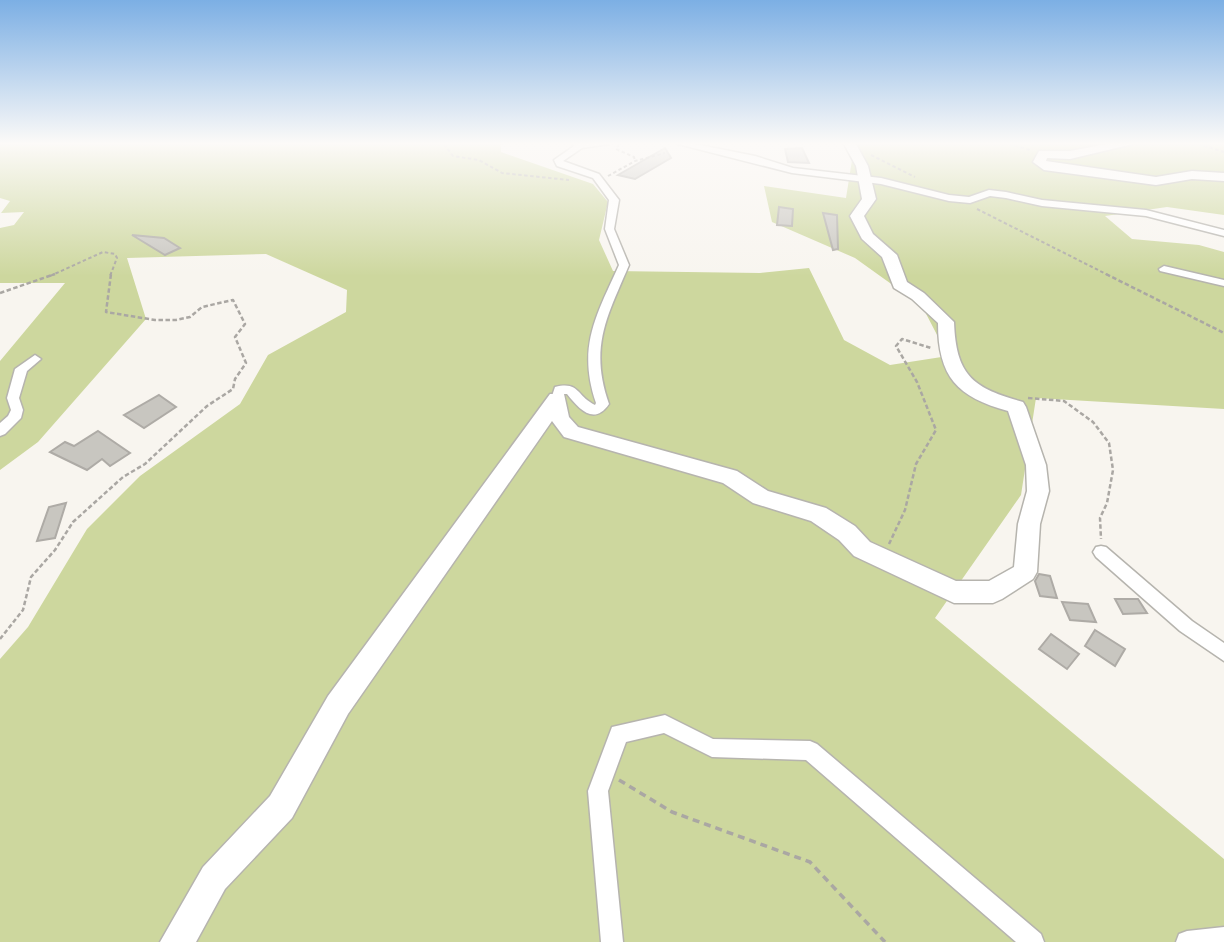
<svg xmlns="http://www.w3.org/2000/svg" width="1224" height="942" font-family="'IBM Plex Serif',serif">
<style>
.green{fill:#cdd79e}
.building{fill:#c8c6c0;stroke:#aeaba6;stroke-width:2}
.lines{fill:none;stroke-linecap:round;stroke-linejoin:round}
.street-casing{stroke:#b6b4ae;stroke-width:3}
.secondary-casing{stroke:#b6b4ae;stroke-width:3}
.path-far2{stroke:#aaa7a3;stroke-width:2;stroke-dasharray:3.5 2.5;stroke-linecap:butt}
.path-far1{stroke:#aaa7a3;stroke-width:2.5;stroke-dasharray:4.5 2.5;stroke-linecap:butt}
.path{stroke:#aaa7a3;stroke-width:3.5;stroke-dasharray:7 5;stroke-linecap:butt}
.street{fill:#fff;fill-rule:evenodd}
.secondary{fill:#fff;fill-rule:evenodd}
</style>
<rect width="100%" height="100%" fill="#f8f5ef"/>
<!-- green -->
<path class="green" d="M0,144H501V152L593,184L608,202L599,240L613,271L760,273L809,268L844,340L890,365L948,356L922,306L855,258L772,222L764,186L846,198L852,160L848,144H1224V215L1167,207L1105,216L1132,239L1199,245L1224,252V409L1036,398L1021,495L935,618L1224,859V942H0V659L28,627L87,529L140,476L240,404L268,355L346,312L347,290L266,254L127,258L146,319L38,442L0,470V361L65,283H0V228L14,225L24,212L1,213L10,201L0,198Z"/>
<!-- building -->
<g class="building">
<path d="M665,148L671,158L635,179L618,175Z"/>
<path d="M802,148L809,163L788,162L785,149Z"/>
<path d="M779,207L793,209L792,226L777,225Z"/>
<path d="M823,213L837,215L838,249L833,250Z"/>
<path d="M132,235L164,238L180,248L165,255Z"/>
<path d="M159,395L176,407L144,428L124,415Z"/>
<path d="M98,431L130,453L110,466L102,459L87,470L50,452L65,442L74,446Z"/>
<path d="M66,503L55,538L37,541L49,507Z"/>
<path d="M1039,574L1050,576L1057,598L1040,596L1035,581Z"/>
<path d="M1115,599H1138L1147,613L1123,614Z"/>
<path d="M1062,602L1088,604L1096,622L1070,620Z"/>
<path d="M1095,630L1125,649L1115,666L1085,646Z"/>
<path d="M1051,634L1079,654L1067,669L1039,649Z"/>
</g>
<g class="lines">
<defs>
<g id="street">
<path d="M572,144H609L582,148L563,161L599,174L619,200L614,229L629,265C607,317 589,347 609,404C594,426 579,409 567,394H564L561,402L557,403L551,399L555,387C580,381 576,396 595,405L596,403C577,347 596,316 619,265L605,229L609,200L593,178L557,166L554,160L574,146Z"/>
<path d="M678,144H695L755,156L793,168L881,178L949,195L969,197L989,190L1006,192L1042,200L1146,210L1224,230V236L1146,216L1042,206L1006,198L990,196L970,203L949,201L881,184L792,173Z"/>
<path d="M1164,266L1224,280V286L1160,271L1159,269Z"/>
<path d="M35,355L41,359L27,371L19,398L23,410L21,418L5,434L0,436V423L8,416L11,410L7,398L15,369Z"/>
<path d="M1101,546L1106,547L1192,621L1224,643V661L1180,631L1096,557L1093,552L1096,547Z"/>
<path d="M665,715L713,739L810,741L817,744L1041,934L1044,942H1016L806,760L712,757L664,733L626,742L608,791L623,942H601L588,791L612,727Z"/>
<path d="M1224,927V942H1176L1179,934L1187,931Z"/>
</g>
<g id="secondary">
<path d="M844,144H856L868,166L876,199L864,216L873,234L897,255L907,282L924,293L954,322C956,376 973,388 1023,402L1026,407L1046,465L1049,491L1040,524L1037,572L1033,579L1002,599L993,603H954L854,556L839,540L811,521L753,503L723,483L564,437L552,421L348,714L292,818L225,889L196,942H160L203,867L270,796L328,696L550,394H564L569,417L578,427L737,471L768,491L826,508L855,526L870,542L956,581H989L1014,567L1018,524L1027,491L1026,465L1008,411C957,397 938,377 938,323L912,299L894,288L882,257L862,239L850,216L862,199L856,166Z"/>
<path d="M1107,144H1133L1070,159L1047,158L1046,161L1156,177L1192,171L1224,173V181L1192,179L1156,185L1044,170L1033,162L1039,151H1070Z"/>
</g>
</defs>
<!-- street casing -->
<use href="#street" class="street-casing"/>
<!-- secondary casing -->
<use href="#secondary" class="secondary-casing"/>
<!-- path-far2 -->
<g class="path-far2">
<path d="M444,144L453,156L479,160L502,173L569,180"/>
<path d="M619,144L616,149L634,157L635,161"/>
<path d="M1009,144L1030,150"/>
<path d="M1198,144L1224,152"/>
<path d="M871,155L915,177"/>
<path d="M608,176L635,161L665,153"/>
<path d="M977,209L1110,276"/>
<path d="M50,276L103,252L115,254L117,258L110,276"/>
</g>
<!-- path-far1 -->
<g class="path-far1">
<path d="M1106,274L1224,333"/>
<path d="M0,293L55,274"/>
<path d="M1028,398L1064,401L1093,422L1109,443L1113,470L1107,503L1100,518L1101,539"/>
<path d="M889,544L905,510L916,464L936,430L917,382L896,346L902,339L931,348"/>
<path d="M0,639L23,610L31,577L55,550L73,522L123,477L145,464L207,406L233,389L235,379L246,363L235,337L245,324L233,300L202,307L190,317L176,320H155L106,312L111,274"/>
</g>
<!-- path -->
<path class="path" d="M619,780L672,812L810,862L885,942"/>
<!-- street -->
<use href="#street" class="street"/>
<!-- secondary -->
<use href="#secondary" class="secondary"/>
</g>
<!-- sky -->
<linearGradient id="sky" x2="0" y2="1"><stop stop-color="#7cafe4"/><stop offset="0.52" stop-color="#fcfaf8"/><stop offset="1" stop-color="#fcfaf8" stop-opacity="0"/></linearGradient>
<rect width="1224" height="276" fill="url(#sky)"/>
</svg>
